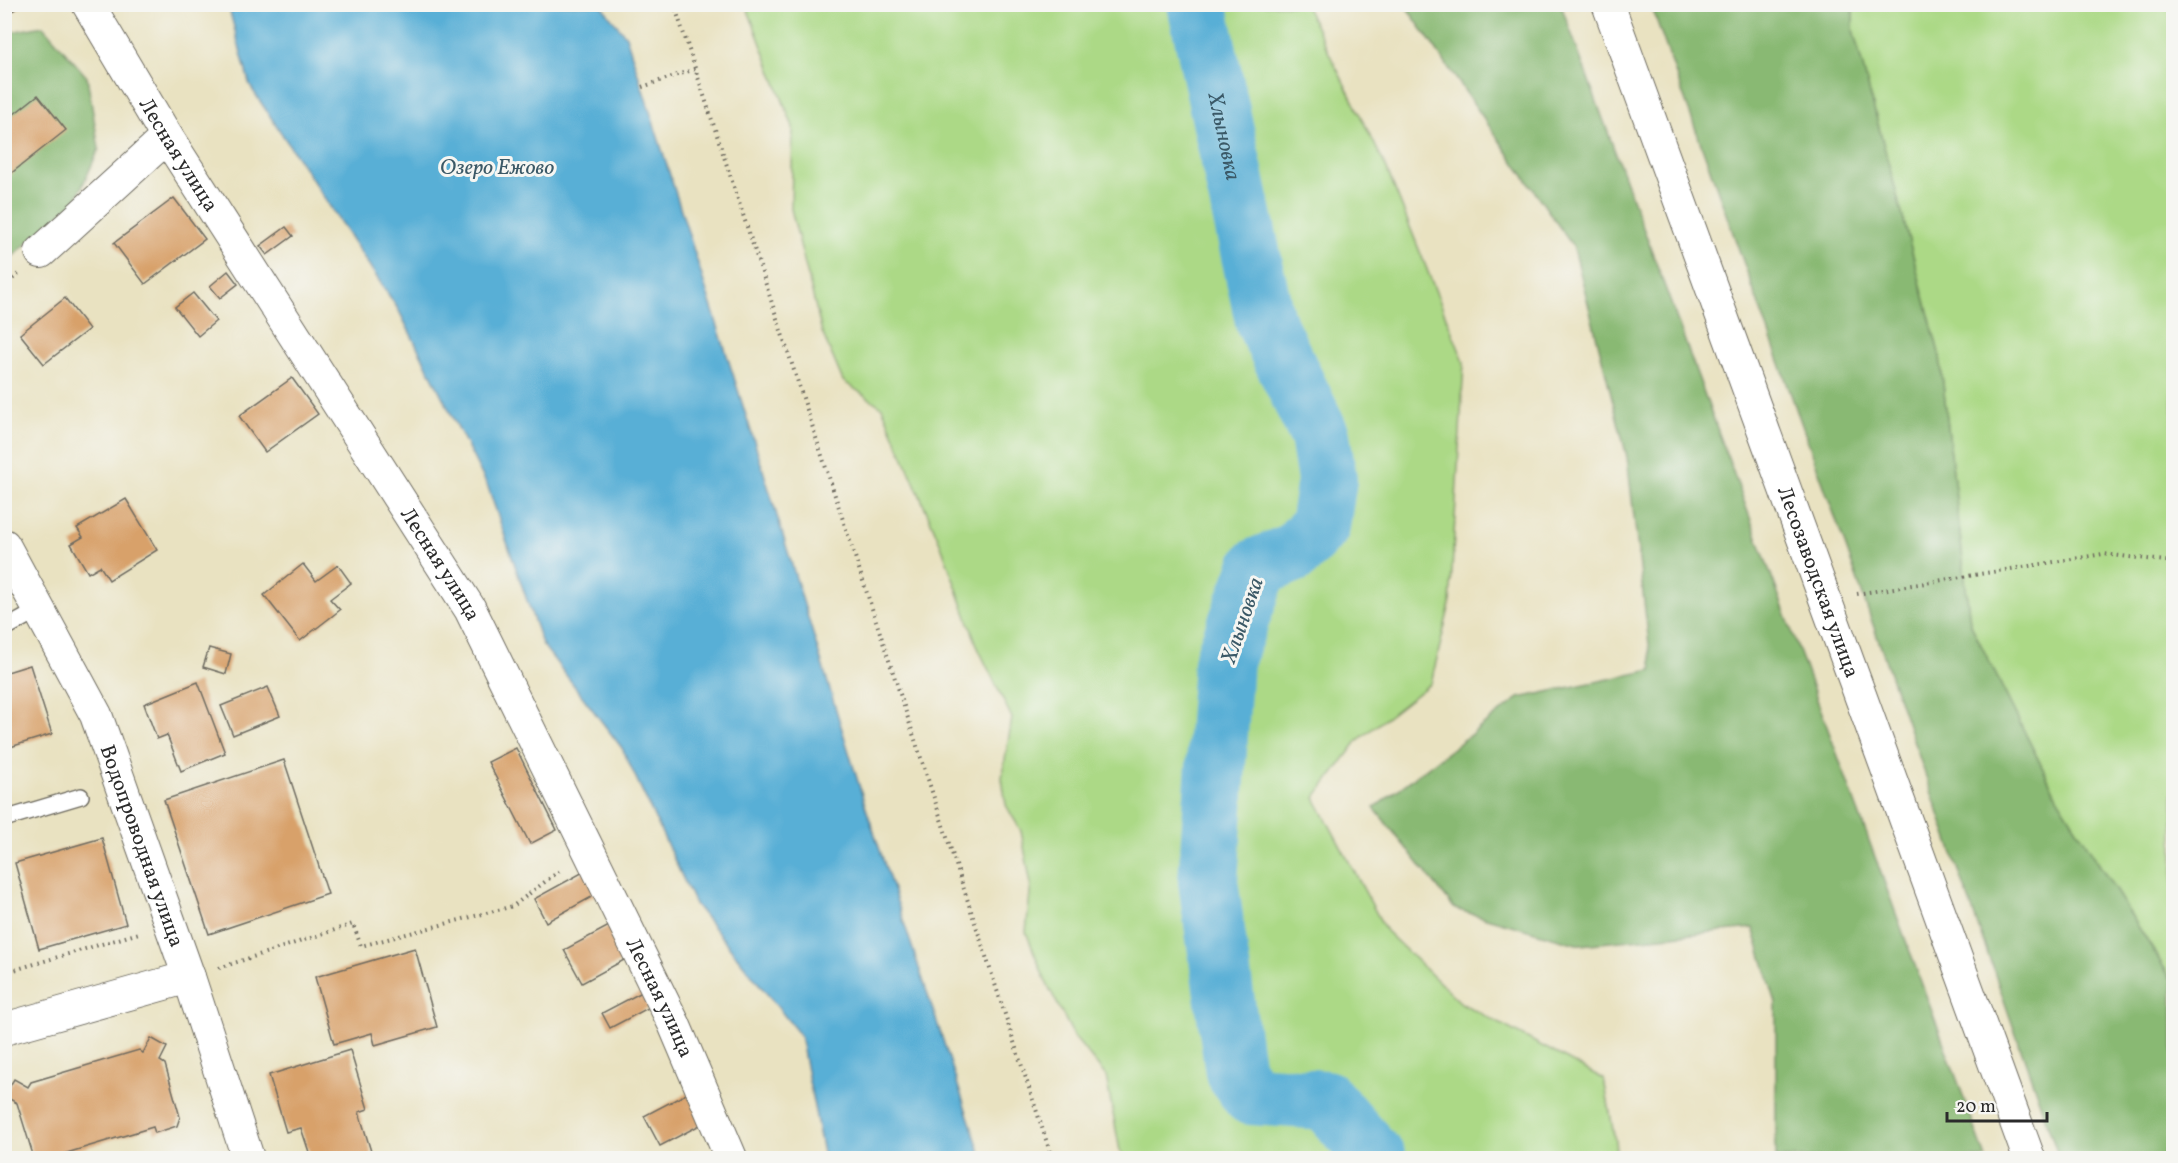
<svg xmlns="http://www.w3.org/2000/svg" width="2178" height="1163" font-family="Vollkorn,serif">
<style>
.green{fill:#acd986;stroke:#6c8258;stroke-width:1.5}
.forest{fill:#89b973;stroke:#5a724f;stroke-width:1.5}
.water{fill:#59afd6;stroke:#426d80;stroke-width:1.5}
.lines{fill:none;stroke-linecap:round;stroke-linejoin:round}
.river{stroke:#59afd6;stroke-width:60}
.building{fill:#d8a16a}
.service-casing{stroke:#6e6b60;stroke-width:18}
.minor-casing{stroke:#6e6b60;stroke-width:34}
.path{stroke:#6e6b60;stroke-width:4;stroke-dasharray:1.5 4.5;stroke-linecap:butt}
.service{stroke:#fff;stroke-width:15}
.minor{stroke:#fff;stroke-width:32}
.labels{text-anchor:middle;stroke-width:6;stroke-linejoin:round;paint-order:stroke}
.street-label{font-size:21px;fill:#2b2b2b;stroke:#f6f6f2}
.water-label{font-size:22px;font-style:italic;fill:#3b5967;stroke:#f6f6f2}
</style>
<rect width="100%" height="100%" fill="#f6f6f2"/>
<filter id="ink" filterUnits="userSpaceOnUse"><feTurbulence type="fractalNoise" baseFrequency=".0167" numOctaves="2"/><feDisplacementMap in="SourceGraphic" scale="12" xChannelSelector="R" yChannelSelector="G"/><feConvolveMatrix kernelMatrix="1 2 1 2 8 2 1 2 1" color-interpolation-filters="sRGB"/></filter>
<filter id="wash" filterUnits="userSpaceOnUse"><feTurbulence type="fractalNoise" baseFrequency=".008" numOctaves="4" result="noise"/><feDisplacementMap in="SourceGraphic" scale="24" xChannelSelector="R" yChannelSelector="G"/><feGaussianBlur stdDeviation="1.35" result="paint"/><feColorMatrix in="noise" values="0 0 0 0 0 0 0 0 0 0 0 0 0 0 0 0 0 1.4 0 .05"/><feComposite in="paint" operator="in"/></filter>
<g filter="url(#wash)">
<rect width="100%" height="100%" fill="#e9e2c1"/>
<!-- green -->
<g class="green">
<path d="M746,5H1305L1386,167L1464,362L1450,604L1431,683L1358,740L1315,798L1386,931L1461,1003L1604,1079L1618,1158H1126L1120,1151L1106,1076L1075,1038L1045,980L1026,932L1031,884L1021,831L1006,805L1002,778L1012,718L978,648L941,545L882,407L843,381L822,332L791,209L793,127Z"/>
<path d="M1853,5H2173V982L2058,799L1970,623L1940,357L1853,30Z"/>
</g>
<!-- forest -->
<g class="forest">
<path d="M1405,5H1561L1986,1158H1776V1003L1753,928L1580,945L1455,909L1374,808L1519,698L1652,670L1627,457L1574,248Z"/>
<path d="M1651,5H1853V30L1940,357L1970,623L2058,799L2173,982V1158H2059L1848,553Z"/>
<path d="M43,26L87,77L99,149L76,200L5,263V33Z"/>
</g>
<!-- water -->
<path class="water" d="M228,5H601L626,36L756,447L866,808L982,1158H824L800,1035L695,904L622,748L542,644L488,487L398,309L250,86Z"/>
<g class="lines">
<!-- river -->
<path class="river" id="s1" d="M1197,4L1265,321L1320,436L1327,480L1320,526L1295,552L1259,567L1223,663L1208,881L1235,1072L1251,1095L1325,1100L1376,1158"/>
</g>
<g id="blocks">
<!-- building -->
<g class="building">
<path d="M4,4H24L4,16Z"/>
<path d="M38,95L66,130L9,175L4,170V122Z"/>
<path d="M174,198L205,239L145,284L114,243Z"/>
<path d="M286,227L293,236L267,255L260,246Z"/>
<path d="M228,271L238,284L220,298L210,286Z"/>
<path d="M193,293L216,321L198,336L175,307Z"/>
<path d="M65,298L89,329L44,364L20,334Z"/>
<path d="M292,378L318,414L265,452L239,416Z"/>
<path d="M126,499L157,550L109,580L100,566L88,573L71,544L83,537L77,528Z"/>
<path d="M303,564L316,581L338,565L351,583L330,599L340,610L300,641L264,595Z"/>
<path d="M209,648L231,654L226,674L203,667Z"/>
<path d="M30,665L52,734L4,749V673Z"/>
<path d="M198,682L225,753L181,771L167,735L157,739L144,704Z"/>
<path d="M268,687L280,716L233,735L221,706Z"/>
<path d="M516,748L557,830L530,844L488,762Z"/>
<path d="M284,760L328,894L209,934L164,800Z"/>
<path d="M102,838L126,924L39,949L15,863Z"/>
<path d="M587,870L599,893L546,922L534,899Z"/>
<path d="M609,926L626,959L582,983L564,950Z"/>
<path d="M415,948L437,1027L375,1045L372,1033L334,1044L315,977Z"/>
<path d="M642,992L650,1007L610,1028L602,1013Z"/>
<path d="M151,1038L167,1047L160,1061L165,1064L180,1117L177,1126L155,1133L153,1127L60,1155L61,1158H34L17,1103L4,1096L14,1079L28,1087L31,1082L139,1050L143,1053Z"/>
<path d="M350,1050L368,1109L359,1112L373,1158H311L301,1128L286,1132L269,1075Z"/>
<path d="M688,1093L704,1123L660,1146L644,1116Z"/>
</g>
</g>
</g>
<g filter="url(#ink)">
<use href="#blocks" fill-opacity="0" stroke="#6e6b60" stroke-width="1.5"/>
<g class="lines">
<defs>
<g id="service">
<path d="M4,629L40,609"/>
<path d="M4,819L81,796"/>
</g>
<g id="minor">
<path id="s2" d="M88,4L167,137L470,609L674,1024L731,1158"/>
<path id="s3" d="M1608,4L2029,1158"/>
<path d="M41,252L167,137"/>
<path id="s4" d="M4,545L96,715L189,977L248,1158"/>
<path d="M4,1029L189,977"/>
</g>
</defs>
<!-- service casing -->
<use href="#service" class="service-casing"/>
<!-- minor casing -->
<use href="#minor" class="minor-casing"/>
<!-- path -->
<g class="path">
<path d="M674,4L1052,1158"/>
<path d="M642,87L695,69"/>
<path d="M4,287L19,273"/>
<path d="M1857,594L2103,554L2174,562"/>
<path d="M4,951L11,971"/>
<path d="M219,968L353,924L361,946L513,906L562,869"/>
<path d="M4,973L139,933"/>
</g>
<!-- service -->
<use href="#service" class="service"/>
<!-- minor -->
<use href="#minor" class="minor"/>
</g>
</g>
<g class="labels">
<!-- street labels -->
<g class="street-label">
<text dy="7" stroke="none"><textPath href="#s2" startOffset="176">Лесная улица</textPath></text>
<text dy="7" stroke="none"><textPath href="#s2" startOffset="662">Лесная улица</textPath></text>
<text dy="7" stroke="none"><textPath href="#s3" startOffset="615">Лесозаводская улица</textPath></text>
<text dy="7" stroke="none"><textPath href="#s4" startOffset="332">Водопроводная улица</textPath></text>
<text dy="7" stroke="none"><textPath href="#s2" startOffset="1148">Лесная улица</textPath></text>
</g>
<!-- water labels -->
<g class="water-label">
<text dy="8" stroke="none"><textPath href="#s1" startOffset="135">Хлыновка</textPath></text>
<text x="497" y="174">Озеро Ежово</text>
<text transform="translate(1241 620) rotate(-71)" y="8">Хлыновка</text>
</g>
</g>
<!-- margin -->
<rect width="2178" height="1163" fill="none" stroke="#f6f6f2" stroke-width="24"/>
<!-- scale -->
<path d="M1947 1112v9h100v-9" fill="none" stroke="#2b2b2b" stroke-width="3"/>
<text x="1956" y="1112" font-size="18" fill="#2b2b2b" stroke="#f6f6f2" stroke-width="4.5" paint-order="stroke">20 m</text>
</svg>
